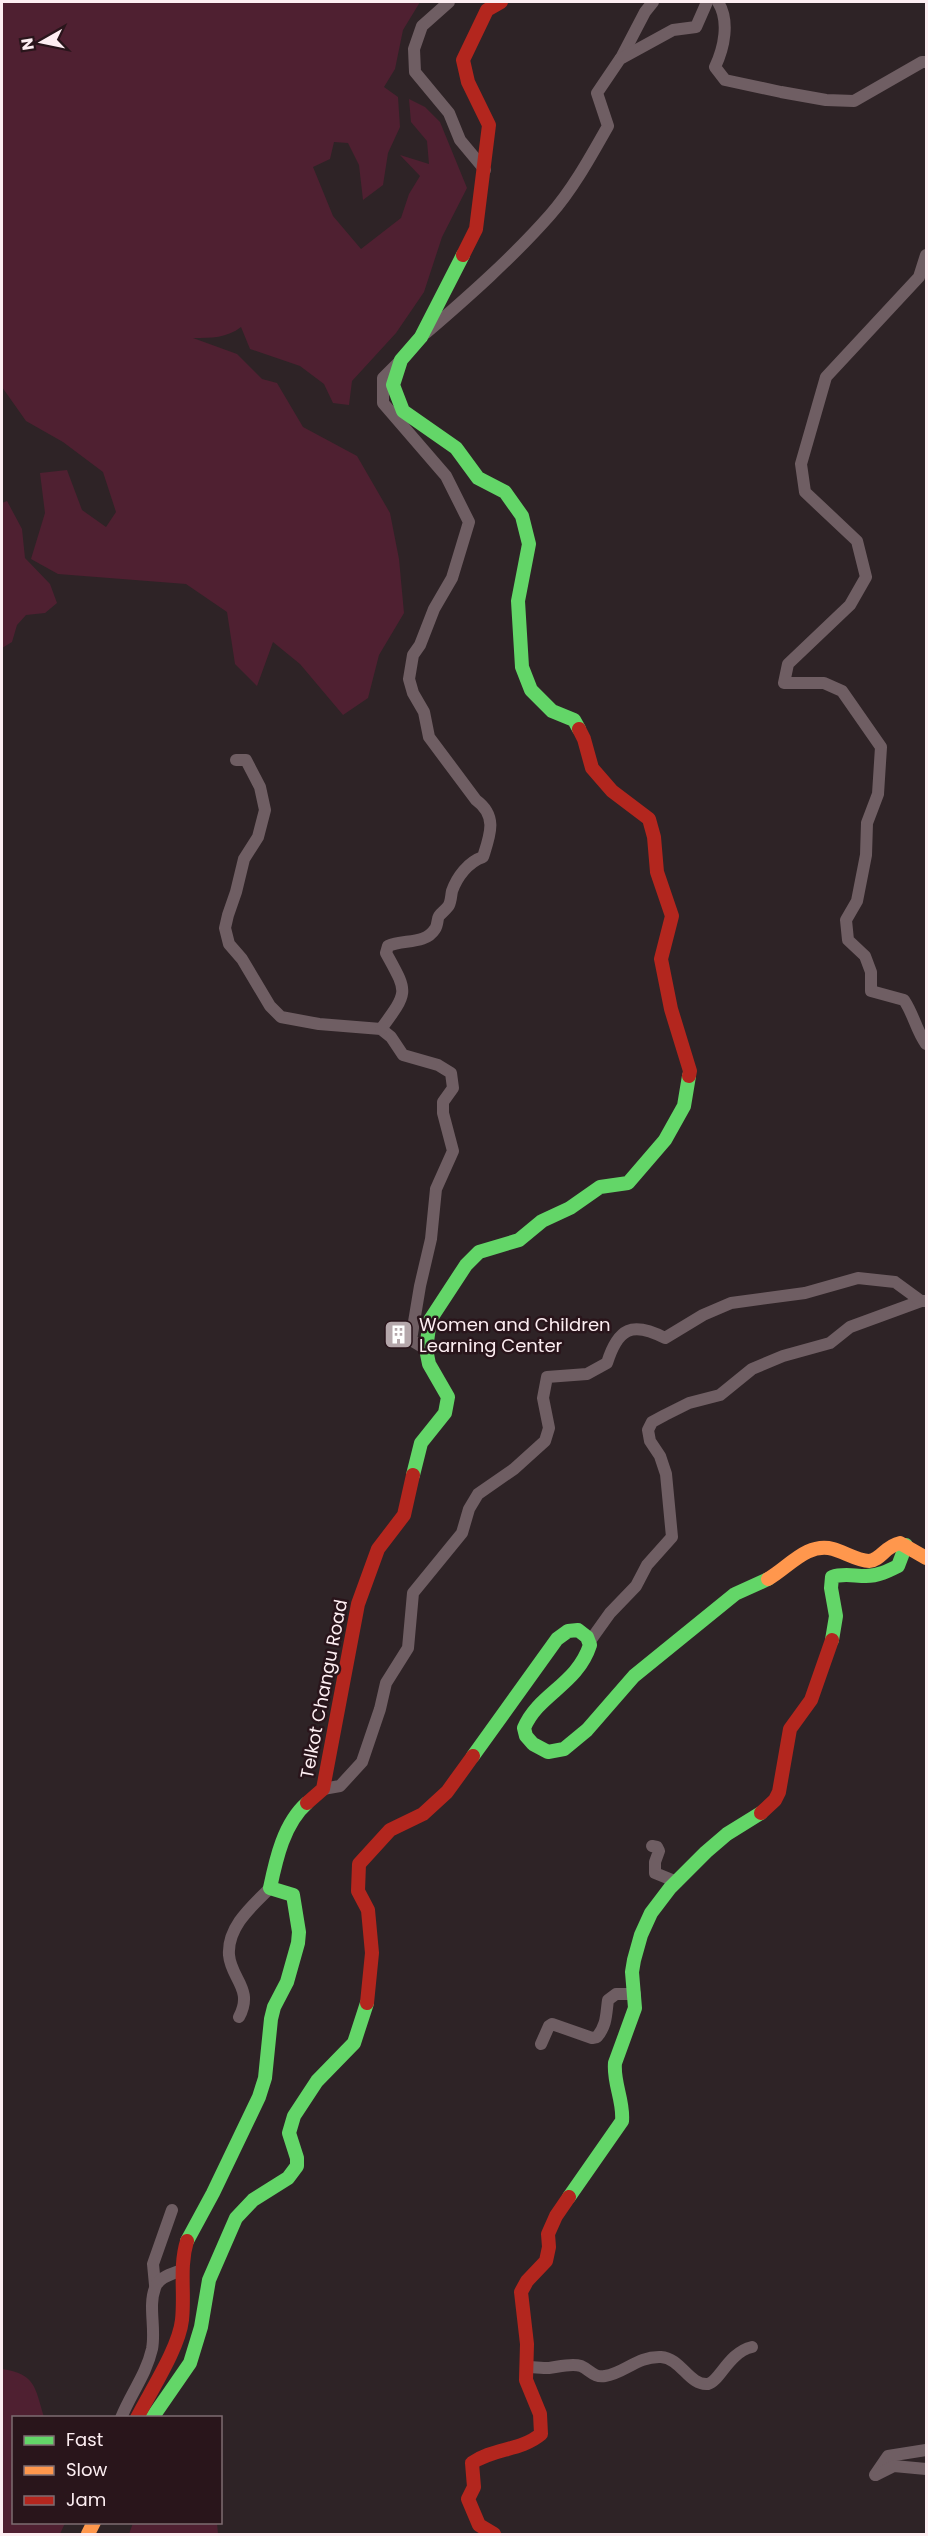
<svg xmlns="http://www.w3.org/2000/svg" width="928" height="2536" font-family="Poppins,sans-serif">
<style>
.green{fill:#4f2031}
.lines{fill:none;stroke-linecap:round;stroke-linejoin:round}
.street{stroke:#6f5e63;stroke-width:12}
.fast{stroke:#63d668;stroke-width:14}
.slow{stroke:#ff974d;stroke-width:14}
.jam{stroke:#b3261e;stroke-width:14}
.labels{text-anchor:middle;stroke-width:5;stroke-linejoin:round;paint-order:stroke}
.poi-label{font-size:18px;fill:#fdeef2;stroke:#29151b;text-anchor:start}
.street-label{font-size:18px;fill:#fdeef2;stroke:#29151b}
</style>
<rect width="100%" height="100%" fill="#2e2326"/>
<!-- green -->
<g class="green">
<path d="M2,2H420L403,30L395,69L384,87L398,97L400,127L388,153L383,185L363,200L359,165L348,143L334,142L330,159L313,167L333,216L361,249L401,218L409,194L420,176L400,155L429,164L427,141L411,122L409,99L425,107L440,122L467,188L442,237L424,292L396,333L352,381L349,405L333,403L324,384L300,366L250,349L241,327C227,338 211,338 193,338L237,354L262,379L277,383L303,427L357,456L390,513L399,559L404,613L379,655L368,698L343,715L300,664L273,642L257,686L235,664L227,612L186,584L58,574L31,559L45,513L40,473L67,470L82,510L106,527L116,512L103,472L63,442L26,421L2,387Z"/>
<path d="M7,501L22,529L25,558L50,584L57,603L45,613L26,615L17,625L12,642L2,648V503Z"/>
<path d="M2,2369C36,2374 35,2388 44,2417L14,2418V2522L65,2523L60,2534H2Z"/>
<path d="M133,2523H217L218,2534H129Z"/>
</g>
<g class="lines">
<!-- street -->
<g class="street">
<path d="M449,2L422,26L414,49L415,72L449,113L460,140L485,170"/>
<path d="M718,2C730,21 724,48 715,67L725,80L781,92L826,100L854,101L922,62H926"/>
<path d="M621,58L645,12L653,2"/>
<path d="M926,255L919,277L826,377L801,464L805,492L857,541L866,577L850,605L788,664L784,683H824L842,691L881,747L878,794L867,823L866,855L857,901L846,920L848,940L865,956L871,972V991L904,1000C914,1015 916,1030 926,1044"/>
<path d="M426,333C469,296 512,258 550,215C573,189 591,156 608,126L597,93L620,59L673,30L696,27L707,2"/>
<path d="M236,760H246L260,787L265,810L258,837L244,859L236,892L228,915L225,928L229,944L242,959L270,1006L281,1017L319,1024L381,1029L391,1037L403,1055L438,1065L451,1073L453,1088L443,1102V1113L453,1151L436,1189L431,1239L420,1286L411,1340L426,1349"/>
<path d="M381,1029C409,991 408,993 386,953L388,946C403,939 425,945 435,929C438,925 437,919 439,916C442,912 447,909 449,905C451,901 451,896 452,891C457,877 468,862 483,857C490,835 498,816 476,800L429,737L424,712L413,693L409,679L413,655L420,645L434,609L452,578L469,522L446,476L383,403V378L398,363"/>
<path d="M590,1641L610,1613L636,1586L647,1565L672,1537L666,1474L660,1456L650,1441L648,1430L652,1422L665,1415L689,1403L720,1395L752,1369L783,1356L830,1343L850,1327L921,1301"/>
<path d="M323,1789L340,1786L362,1762L380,1709L386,1683L408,1648L413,1593L462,1533L469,1509L478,1494L514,1469L545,1441L549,1428L543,1398L547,1377L587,1374L607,1363C618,1328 632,1321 665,1338L703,1315L731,1303L805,1293L858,1278L895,1282L921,1301H926"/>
<path d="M652,1846L657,1847L659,1851L655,1862V1873L677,1882"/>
<path d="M239,2017C254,1989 231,1979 229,1955C227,1927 252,1906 270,1888"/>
<path d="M541,2044L549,2026L552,2024L592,2038L597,2037C607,2025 606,2014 608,2000L616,1994H635"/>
<path d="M155,2285L153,2264L172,2210"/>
<path d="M526,2367C533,2367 541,2368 549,2368C558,2367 571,2363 581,2366C590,2370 594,2378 605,2376C625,2373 637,2356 661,2357C681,2358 689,2386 708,2384C719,2382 729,2352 752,2347"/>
<path d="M121,2418C131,2393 146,2375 152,2349C156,2329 148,2306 155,2288C158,2277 172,2274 182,2270"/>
<path d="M875,2475L888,2456L926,2450"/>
<path d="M876,2475L894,2466L926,2469"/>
</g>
<!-- fast -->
<g class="fast">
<path d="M463,255L421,337L401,360L393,385L403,411L456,448L478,478L505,492L522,516L529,544L518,601L522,667L531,690L552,711L574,720L579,729"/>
<path d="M413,1475L421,1443L445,1413L448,1397L429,1364L426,1349L430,1320L466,1265L479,1252L519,1240L542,1221L570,1208L600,1187L628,1183L665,1140L684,1106L689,1076"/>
<path d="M832,1640L836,1616L831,1588L832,1577C843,1573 854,1576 866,1576C878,1576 888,1571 898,1566L906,1545"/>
<path d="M473,1756L557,1639L568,1631L578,1630L587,1637L590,1645C577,1685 538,1694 524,1728L526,1736L533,1744L548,1752L564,1749L587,1730L634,1676L735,1594L768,1579"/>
<path d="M569,2197L622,2121C624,2101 613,2083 615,2063L635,2008L632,1972L634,1960L641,1935L651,1913L670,1888L706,1852L727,1834L761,1813"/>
<path d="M187,2241L213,2193L259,2097L265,2078L271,2019L274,2007L287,1982L298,1943L299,1932L293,1895L270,1888C276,1859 284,1823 307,1803"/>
<path d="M152,2418L190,2363L201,2327L209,2280L236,2218L253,2200L288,2178L297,2166V2158L289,2133L294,2116L317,2081L354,2043L367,2003"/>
</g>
<!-- slow -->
<g class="slow">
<path d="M768,1579C789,1567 807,1542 833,1549C844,1552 858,1561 869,1561C881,1560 885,1546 900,1543L926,1558"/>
<path d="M88,2534L94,2522"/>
</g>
<!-- jam -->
<g class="jam">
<path d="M463,255L476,229L489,125L468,82L463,60L487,10L501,2"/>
<path d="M579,729L584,739L592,768L612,791L649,819L654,837L657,872L672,916L661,959L671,1009L690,1071L689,1076"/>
<path d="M307,1803L323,1789L358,1604L378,1549L404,1515L413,1475"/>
<path d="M761,1813L775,1800L779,1792L790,1729L811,1700L832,1640"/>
<path d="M367,2003L372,1953L368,1910L358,1891L359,1864L390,1830L423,1814L447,1792L473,1756"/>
<path d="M137,2418C150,2392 179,2348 182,2320C185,2293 179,2267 187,2241"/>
<path d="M494,2534L479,2525L468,2499L474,2487L472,2463C493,2448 521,2451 541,2434L540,2414L526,2380L527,2344L521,2292L527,2281L546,2261L549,2247L548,2234L556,2216L569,2197"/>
</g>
</g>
<!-- icons -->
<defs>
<symbol id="building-square" viewBox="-11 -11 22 22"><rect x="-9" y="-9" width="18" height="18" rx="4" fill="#b5a7ab" stroke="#29151b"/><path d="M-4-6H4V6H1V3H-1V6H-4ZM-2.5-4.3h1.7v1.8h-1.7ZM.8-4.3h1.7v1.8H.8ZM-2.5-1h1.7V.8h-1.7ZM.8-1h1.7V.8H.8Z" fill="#fff"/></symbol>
</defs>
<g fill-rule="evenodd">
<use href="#building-square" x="382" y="1318" width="33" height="33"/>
</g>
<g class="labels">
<!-- poi labels -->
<g class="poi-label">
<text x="419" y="1331">Women and Children<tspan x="419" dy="21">Learning Center</tspan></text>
</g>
<!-- street labels -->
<g class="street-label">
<text transform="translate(324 1689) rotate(-79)" y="6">Telkot Changu Road</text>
</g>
</g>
<!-- border -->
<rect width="928" height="2536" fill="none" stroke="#fdeef2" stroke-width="6"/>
<!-- legend -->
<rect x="12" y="2416" width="210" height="108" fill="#29151b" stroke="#7e6c71" stroke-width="1.5"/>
<rect x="24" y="2436" width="30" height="9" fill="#63d668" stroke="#7e6c71" stroke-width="1.5"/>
<text x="66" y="2446" font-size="18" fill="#fdeef2">Fast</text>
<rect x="24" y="2466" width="30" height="9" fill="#ff974d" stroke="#7e6c71" stroke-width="1.5"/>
<text x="66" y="2476" font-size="18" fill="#fdeef2">Slow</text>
<rect x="24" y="2496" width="30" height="9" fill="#b3261e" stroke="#7e6c71" stroke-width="1.5"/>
<text x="66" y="2506" font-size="18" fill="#fdeef2">Jam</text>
<!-- north arrow -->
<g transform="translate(42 42) rotate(261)" stroke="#29151b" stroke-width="4.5" paint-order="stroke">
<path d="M0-4.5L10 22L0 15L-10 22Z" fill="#fdeef2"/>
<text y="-9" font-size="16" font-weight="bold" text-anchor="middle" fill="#fdeef2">N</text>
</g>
</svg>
